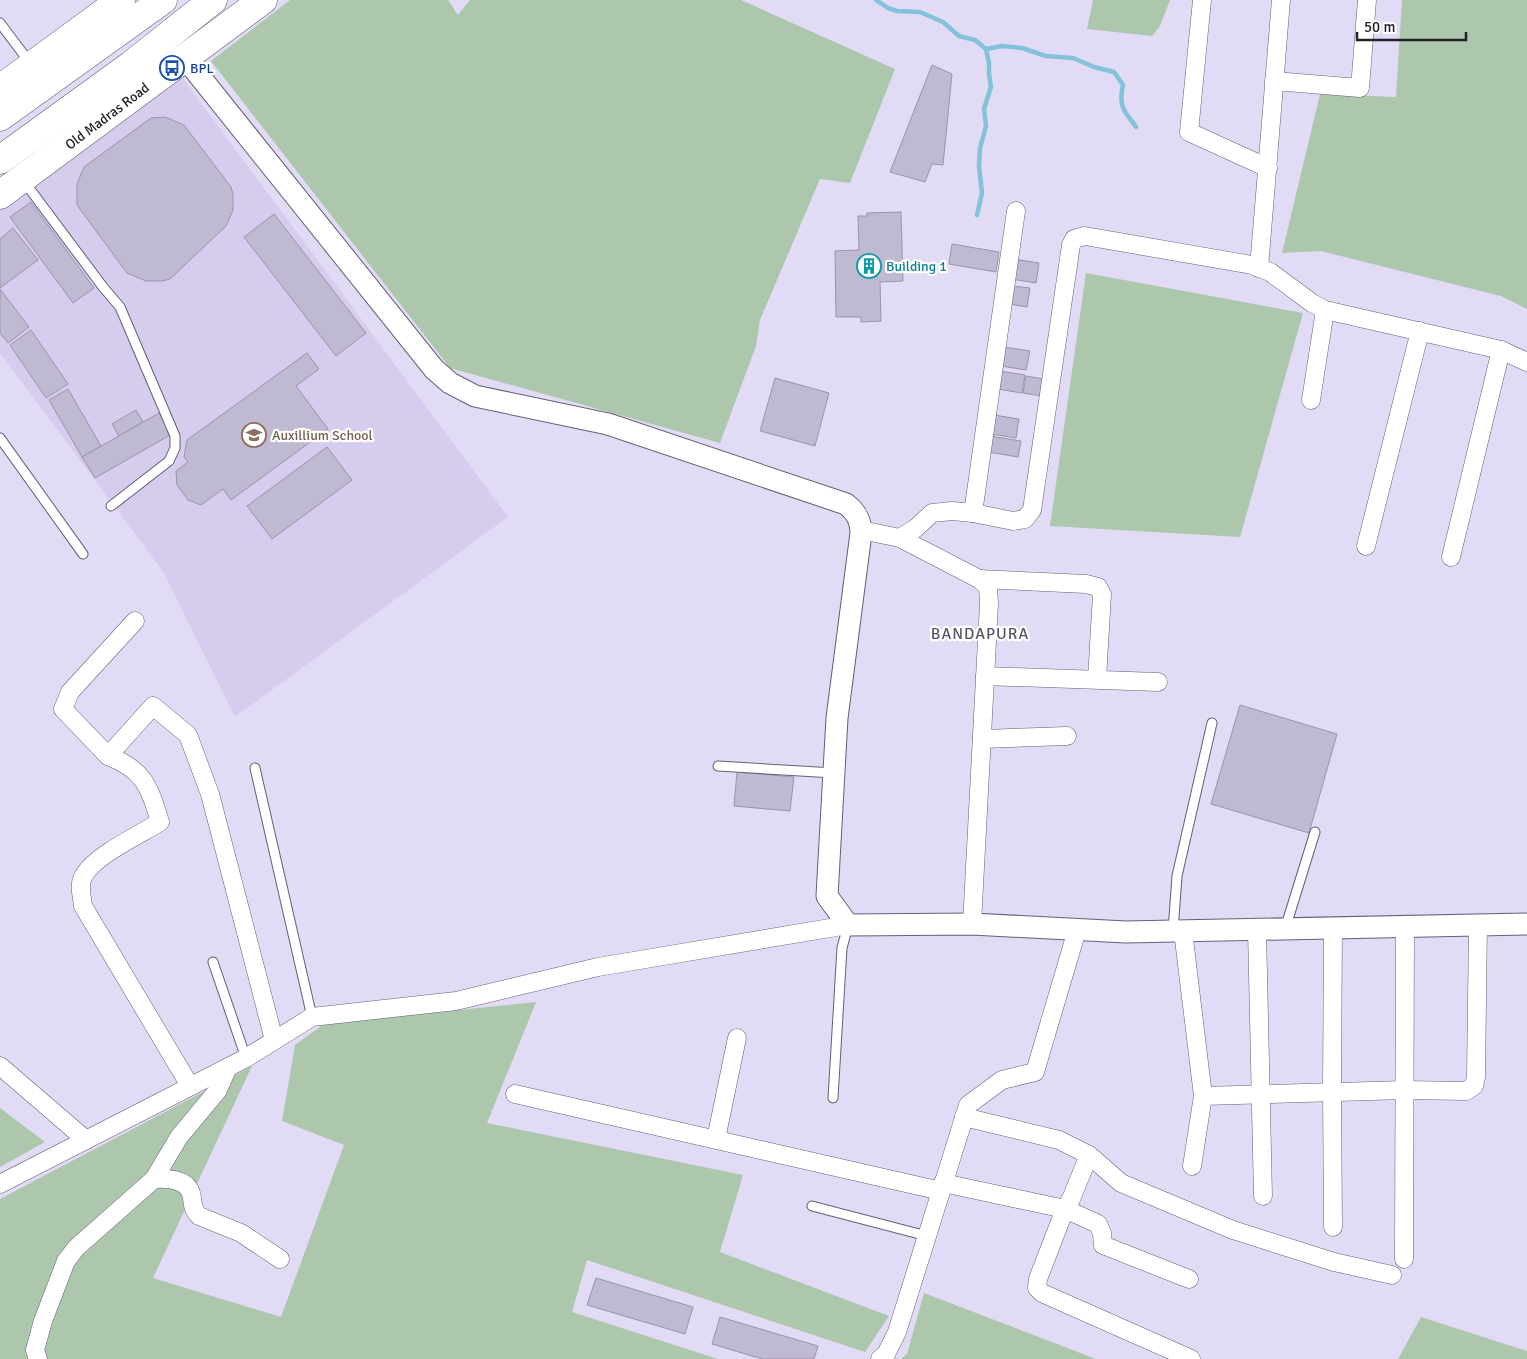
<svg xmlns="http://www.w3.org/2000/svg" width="1527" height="1359" font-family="Signika,sans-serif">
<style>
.built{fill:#d6cdee}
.green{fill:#acc7ac}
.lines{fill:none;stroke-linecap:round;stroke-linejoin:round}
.stream{stroke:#83c2db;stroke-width:4.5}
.building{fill:#c0b9d2;stroke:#9a93ab}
.service-casing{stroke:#665f76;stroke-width:11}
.minor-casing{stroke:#665f76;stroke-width:19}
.tertiary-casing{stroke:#665f76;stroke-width:23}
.primary-casing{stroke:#665f76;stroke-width:29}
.trunk-casing{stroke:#665f76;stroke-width:29}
.service{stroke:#fff;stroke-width:9}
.minor{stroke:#fff;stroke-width:18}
.tertiary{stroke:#fff;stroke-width:21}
.primary{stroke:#fff;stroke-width:28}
.trunk{stroke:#fff;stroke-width:28}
.labels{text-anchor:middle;stroke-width:4.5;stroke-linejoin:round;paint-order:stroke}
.transit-label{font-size:14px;fill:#164399;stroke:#fff;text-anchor:start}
.street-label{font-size:14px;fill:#23202a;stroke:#fff}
.culture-label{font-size:14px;fill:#0d838f;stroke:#fff;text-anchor:start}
.education-label{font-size:14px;fill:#785e54;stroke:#fff;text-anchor:start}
.quarter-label{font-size:16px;letter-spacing:1px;fill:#595268;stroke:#fff}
</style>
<rect width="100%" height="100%" fill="#e2dbf5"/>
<!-- built -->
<path class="built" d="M181,76L508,517L235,717L164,573L0,353V209Z"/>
<!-- green -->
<g class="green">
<path d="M290,0H448L458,15L470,0H741L895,69L850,183L820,179L760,320L756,346L720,443L450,368L211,61Z"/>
<path d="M1093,0H1170L1160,26L1152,36L1087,29Z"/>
<path d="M1402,0H1527V309L1501,296L1321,251L1282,253L1320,94L1396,97Z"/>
<path d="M1086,273L1303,313L1240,537L1050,526Z"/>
<path d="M536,1002L487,1123L743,1175L720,1252L889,1316L865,1352L587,1260L572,1312L718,1359H0V1199L252,1066L153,1278L281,1317L344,1145L282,1121L295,1045L324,1024Z"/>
<path d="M0,1108L45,1142L0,1167Z"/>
<path d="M924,1293L1096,1359H901L907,1354Z"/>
<path d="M1421,1317L1527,1351V1359H1398Z"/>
</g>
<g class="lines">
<!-- stream -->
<g class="stream">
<path d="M876,0L888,8L897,11L920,12L943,22L959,36L975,40L986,49L989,63V74L991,87L984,109L986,126L980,148L979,166L982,193L977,215"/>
<path d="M986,49L1002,46L1022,48L1046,56L1073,58L1094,67L1114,72L1123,85C1118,107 1124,110 1136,127"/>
</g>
</g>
<!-- building -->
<g class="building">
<path d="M932,65L952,74L943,165L932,164L925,182L890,172Z"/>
<path d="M165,117L184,125L231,187L233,194V210L226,226L170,279L162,281H146L127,273L77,205V184L84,167L151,118Z"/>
<path d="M31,202L94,288L73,303L10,217Z"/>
<path d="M901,212L903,281L880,282L881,321L861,322V317H836L835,251L859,250L858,216H867V213Z"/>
<path d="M274,214L366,333L336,356L244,237Z"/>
<path d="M13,228L38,260L0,288V239Z"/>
<path d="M952,244L999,252L996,272L949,264Z"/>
<path d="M1014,259L1039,263L1036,283L1011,279Z"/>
<path d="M1012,286L1030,288L1027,307L1009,304Z"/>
<path d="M0,289L29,327L8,343L0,333Z"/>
<path d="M31,330L68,384L46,398L10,345Z"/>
<path d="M1004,347L1030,351L1026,370L1001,366Z"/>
<path d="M307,353L319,369L296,386L328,429L231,500L223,489L201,505L188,500L177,485L176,471L188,462L184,457L187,440Z"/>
<path d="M1000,371L1025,375L1022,393L997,389Z"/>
<path d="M1026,376L1050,380L1047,397L1023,393Z"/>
<path d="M775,378L829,393L815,446L760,431Z"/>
<path d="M68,389L101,446L82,457L49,400Z"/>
<path d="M136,410L143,422L119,436L112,424Z"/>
<path d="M159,413L172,434L95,478L82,457Z"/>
<path d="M994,415L1019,419L1016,438L991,434Z"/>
<path d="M990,436L1021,441L1018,457L988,452Z"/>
<path d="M327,447L352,480L272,539L247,506Z"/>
<path d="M1240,705L1337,734L1309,833L1211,804Z"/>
<path d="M737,772L794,777L790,811L734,806Z"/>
<path d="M596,1278L693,1307L685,1334L587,1305Z"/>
<path d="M720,1317L818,1346L814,1359H762L712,1344Z"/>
</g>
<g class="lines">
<defs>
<g id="service">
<path d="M0,23L30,63"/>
<path d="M23,180L103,287L120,307L175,436V448L169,461L111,506"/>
<path d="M0,438L83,554"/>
<path d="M718,766L834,773"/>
<path d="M255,768L312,1017"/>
<path d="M1285,929L1315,832"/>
<path d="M1173,931L1177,876L1212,723"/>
<path d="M213,962L246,1058"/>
<path d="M833,1098L842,948L848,925"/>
<path d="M812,1206L927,1236"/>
</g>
<g id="minor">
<path d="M1202,0L1189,132L1268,168"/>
<path d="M1274,81L1360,88L1367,0"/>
<path d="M1259,268L1281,0"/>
<path d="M1311,400L1325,310"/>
<path d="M973,513L1016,211"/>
<path d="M861,530L900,538L916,528L932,513L952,511L973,513L1013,521L1025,519L1032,510L1071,245L1074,239L1085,236L1252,265L1270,272L1312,303L1325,310L1501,350L1527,362"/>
<path d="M900,538L979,579L988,587L989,603L972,924"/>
<path d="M1366,546L1420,331"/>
<path d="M1451,557L1501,350"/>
<path d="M979,579L1086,584L1098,587L1102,594L1097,679"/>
<path d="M135,621L70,692L63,709L108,756L153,706L188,735L210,794L274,1040"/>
<path d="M985,676L1158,682"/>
<path d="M982,739L1067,736"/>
<path d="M108,756C145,770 149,787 160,822C139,835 96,855 84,875C78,884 82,896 83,906L190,1086"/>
<path d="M1333,928L1332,1091L1333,1227"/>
<path d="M1257,930L1263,1196"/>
<path d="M1183,931L1203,1096L1192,1166"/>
<path d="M0,1066L86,1140"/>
<path d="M515,1094L941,1191"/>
<path d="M1203,1096L1405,1090L1466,1091L1474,1086L1476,1077L1478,925"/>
<path d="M964,1117L1059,1140L1089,1155L1121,1183L1233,1230L1334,1262L1392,1275"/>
<path d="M716,1139L737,1038"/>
<path d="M1089,1155L1071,1199L1065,1209L1038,1279L1037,1288L1042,1293L1191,1359"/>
<path d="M154,1179L179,1137L218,1090L228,1067"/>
<path d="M943,1183L1065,1209L1098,1224L1102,1233L1103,1245L1189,1279"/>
<path d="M0,1184L246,1058L312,1017L456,1001L598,967L848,925"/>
<path d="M1404,1259L1405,926"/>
<path d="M38,1359L35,1350L43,1321L66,1261L76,1248L154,1179C169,1178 190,1179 192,1198C193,1206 193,1210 199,1216L241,1233L280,1259"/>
<path d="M880,1359L886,1354L897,1332L968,1105L1002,1080L1035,1072L1077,930"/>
</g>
<path id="tertiary" d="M185,58L434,369L450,383L475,396L608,424L846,504C856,512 861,520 861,533L837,718L827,896L848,925L972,924L1126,932L1527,924"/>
<g id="primary">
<path d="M0,89L121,0"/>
<path d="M0,195L263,0"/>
</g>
<g id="trunk">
<path d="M0,117L163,0"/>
<path d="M0,160L131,65L213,0"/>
</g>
</defs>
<!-- service casing -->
<use href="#service" class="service-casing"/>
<!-- minor casing -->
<use href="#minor" class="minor-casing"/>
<!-- tertiary casing -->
<use href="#tertiary" class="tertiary-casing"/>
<!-- primary casing -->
<use href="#primary" class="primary-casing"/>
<!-- trunk casing -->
<use href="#trunk" class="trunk-casing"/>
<!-- service -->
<use href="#service" class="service"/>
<!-- minor -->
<use href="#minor" class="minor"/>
<!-- tertiary -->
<use href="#tertiary" class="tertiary"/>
<!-- primary -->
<use href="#primary" class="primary"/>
<!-- trunk -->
<use href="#trunk" class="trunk"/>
</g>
<!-- icons -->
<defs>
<symbol id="bus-ring" viewBox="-11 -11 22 22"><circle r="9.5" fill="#fff" stroke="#1a4fb4" stroke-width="1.5"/><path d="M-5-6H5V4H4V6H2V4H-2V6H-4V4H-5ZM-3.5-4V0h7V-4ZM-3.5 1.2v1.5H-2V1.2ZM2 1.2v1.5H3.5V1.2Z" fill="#1a4fb4"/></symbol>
<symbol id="building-ring" viewBox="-11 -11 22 22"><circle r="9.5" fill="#fff" stroke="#0f9aa8" stroke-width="1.5"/><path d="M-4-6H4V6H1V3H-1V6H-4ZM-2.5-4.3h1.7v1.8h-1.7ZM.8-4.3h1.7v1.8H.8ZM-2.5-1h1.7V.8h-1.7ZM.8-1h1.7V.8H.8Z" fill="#0f9aa8"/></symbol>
<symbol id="school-ring" viewBox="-11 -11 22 22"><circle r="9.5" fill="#fff" stroke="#8d6e63" stroke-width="1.5"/><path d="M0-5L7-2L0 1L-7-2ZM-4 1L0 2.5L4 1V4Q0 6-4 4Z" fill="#8d6e63"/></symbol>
</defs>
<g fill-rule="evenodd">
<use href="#bus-ring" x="158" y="54" width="28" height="28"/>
<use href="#building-ring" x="855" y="252" width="28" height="28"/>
<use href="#school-ring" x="240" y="421" width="28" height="28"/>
</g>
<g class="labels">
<!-- transit labels -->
<g class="transit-label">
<text x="190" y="73">BPL</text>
</g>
<!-- street labels -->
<g class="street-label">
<text transform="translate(107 116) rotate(-37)" y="5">Old Madras Road</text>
</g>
<!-- culture labels -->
<g class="culture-label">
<text x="886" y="271">Building 1</text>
</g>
<!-- education labels -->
<g class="education-label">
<text x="272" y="440">Auxillium School</text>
</g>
<!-- quarter labels -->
<g class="quarter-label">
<text x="980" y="639">BANDAPURA</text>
</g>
</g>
<!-- scale -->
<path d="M1357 32v8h109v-8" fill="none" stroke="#23202a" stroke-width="2.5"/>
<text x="1364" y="32" font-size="15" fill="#23202a" stroke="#ffffff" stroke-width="4" paint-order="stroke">50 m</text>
</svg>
